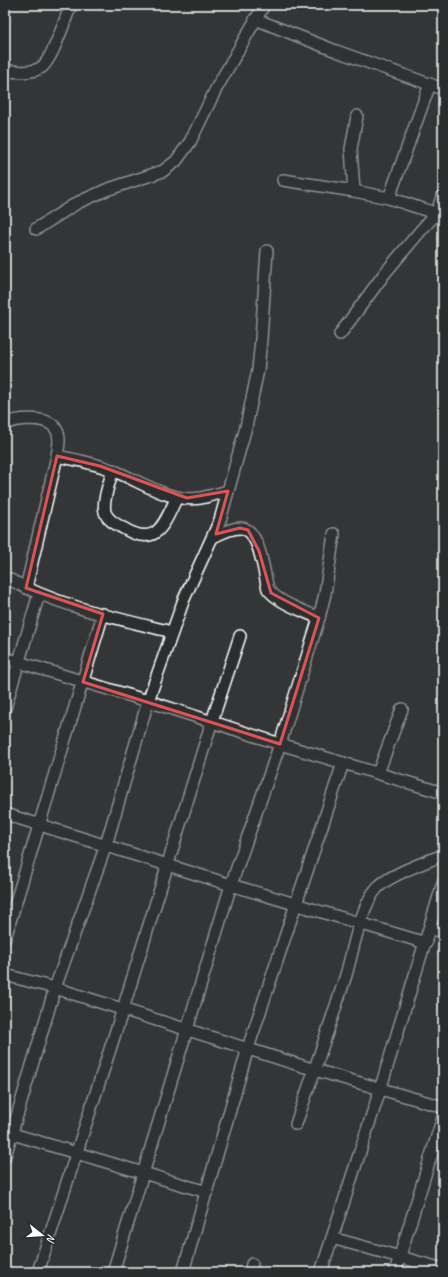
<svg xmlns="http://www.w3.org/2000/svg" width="448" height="1277" font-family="Caveat,sans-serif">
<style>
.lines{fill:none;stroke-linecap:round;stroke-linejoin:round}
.minor-casing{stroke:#fff;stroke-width:14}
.minor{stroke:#2a2d2e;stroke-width:11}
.marked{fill:none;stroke:#de5353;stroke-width:3;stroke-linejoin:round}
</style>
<rect width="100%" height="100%" fill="#333536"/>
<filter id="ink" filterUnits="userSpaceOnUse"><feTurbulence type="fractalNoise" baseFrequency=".025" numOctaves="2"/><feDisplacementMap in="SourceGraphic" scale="8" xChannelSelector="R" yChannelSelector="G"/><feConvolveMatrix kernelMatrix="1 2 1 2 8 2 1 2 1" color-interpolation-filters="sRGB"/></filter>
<g filter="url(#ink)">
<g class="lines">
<defs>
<g id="minor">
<path d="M255,19L336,51L443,89"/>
<path d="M5,70C16,72 32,74 42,67C53,58 65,19 71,5"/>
<path d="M283,180L354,191L389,198L441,215"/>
<path d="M354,191L351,149L357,116"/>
<path d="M389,198L430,84"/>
<path d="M36,229L77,203L106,190L163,171L176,161L190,142L216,89L264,5"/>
<path d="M340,334L385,273L422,229L436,214L443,195"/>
<path d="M5,424C17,418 50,415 57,431C61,438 58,448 57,456L26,588"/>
<path d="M57,456C76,460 96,463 114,471C142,482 170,503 201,498C210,496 219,493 228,491"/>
<path d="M113,470C110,481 102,501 105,512C107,520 116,524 123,528C158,549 164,523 177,497"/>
<path d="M213,537C221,533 231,528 240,528C260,527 264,575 268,589C278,603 304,611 319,618"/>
<path d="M5,577C57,606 115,618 172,632"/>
<path d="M5,658L148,701L280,744L443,793"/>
<path d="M5,708L39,594"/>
<path d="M378,773L402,709"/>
<path d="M5,814L231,885L426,943"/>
<path d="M430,928L443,932"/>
<path d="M5,938L103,614"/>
<path d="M5,975L55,988L315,1070L443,1107"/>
<path d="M296,1124C313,1074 330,1025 346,975C353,951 361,904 378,887C391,874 426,862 443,855"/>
<path d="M6,1132L207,1192"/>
<path d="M5,1156L55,988L106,845L148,701L184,599L220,520L246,427L258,370L261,339L267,251"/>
<path d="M332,1238L443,1269"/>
<path d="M38,1272L123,1009L212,721L240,636"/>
<path d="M113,1272L231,885L280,744L319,618L325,594L334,534"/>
<path d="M183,1272L248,1048L343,763"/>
<path d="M250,1272L252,1264"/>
<path d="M321,1272L380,1090L443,883"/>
<path d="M395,1272L443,1117"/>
</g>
</defs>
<!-- minor casing -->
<use href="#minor" class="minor-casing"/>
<!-- minor -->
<use href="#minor" class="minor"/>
</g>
</g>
<!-- marked area -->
<path d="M0 0H448V1277H0ZM57,456L100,466L187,498L228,491L216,534L240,528L248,530L259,551L271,593L319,618L280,744L83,682L103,614L26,588Z" fill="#333536" fill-opacity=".55" fill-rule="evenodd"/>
<path class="marked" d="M57,456L100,466L187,498L228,491L216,534L240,528L248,530L259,551L271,593L319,618L280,744L83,682L103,614L26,588Z"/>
<!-- margin -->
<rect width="448" height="1277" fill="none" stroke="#2a2d2e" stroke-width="20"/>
<rect x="10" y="10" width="428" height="1257" fill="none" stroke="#fff" stroke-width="1.5" filter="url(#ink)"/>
<!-- north arrow -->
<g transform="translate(42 1235) rotate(107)" stroke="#2a2d2e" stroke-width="3" paint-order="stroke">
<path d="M0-3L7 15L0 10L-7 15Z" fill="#ffffff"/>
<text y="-6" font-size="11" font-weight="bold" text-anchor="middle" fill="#ffffff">N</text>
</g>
</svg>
